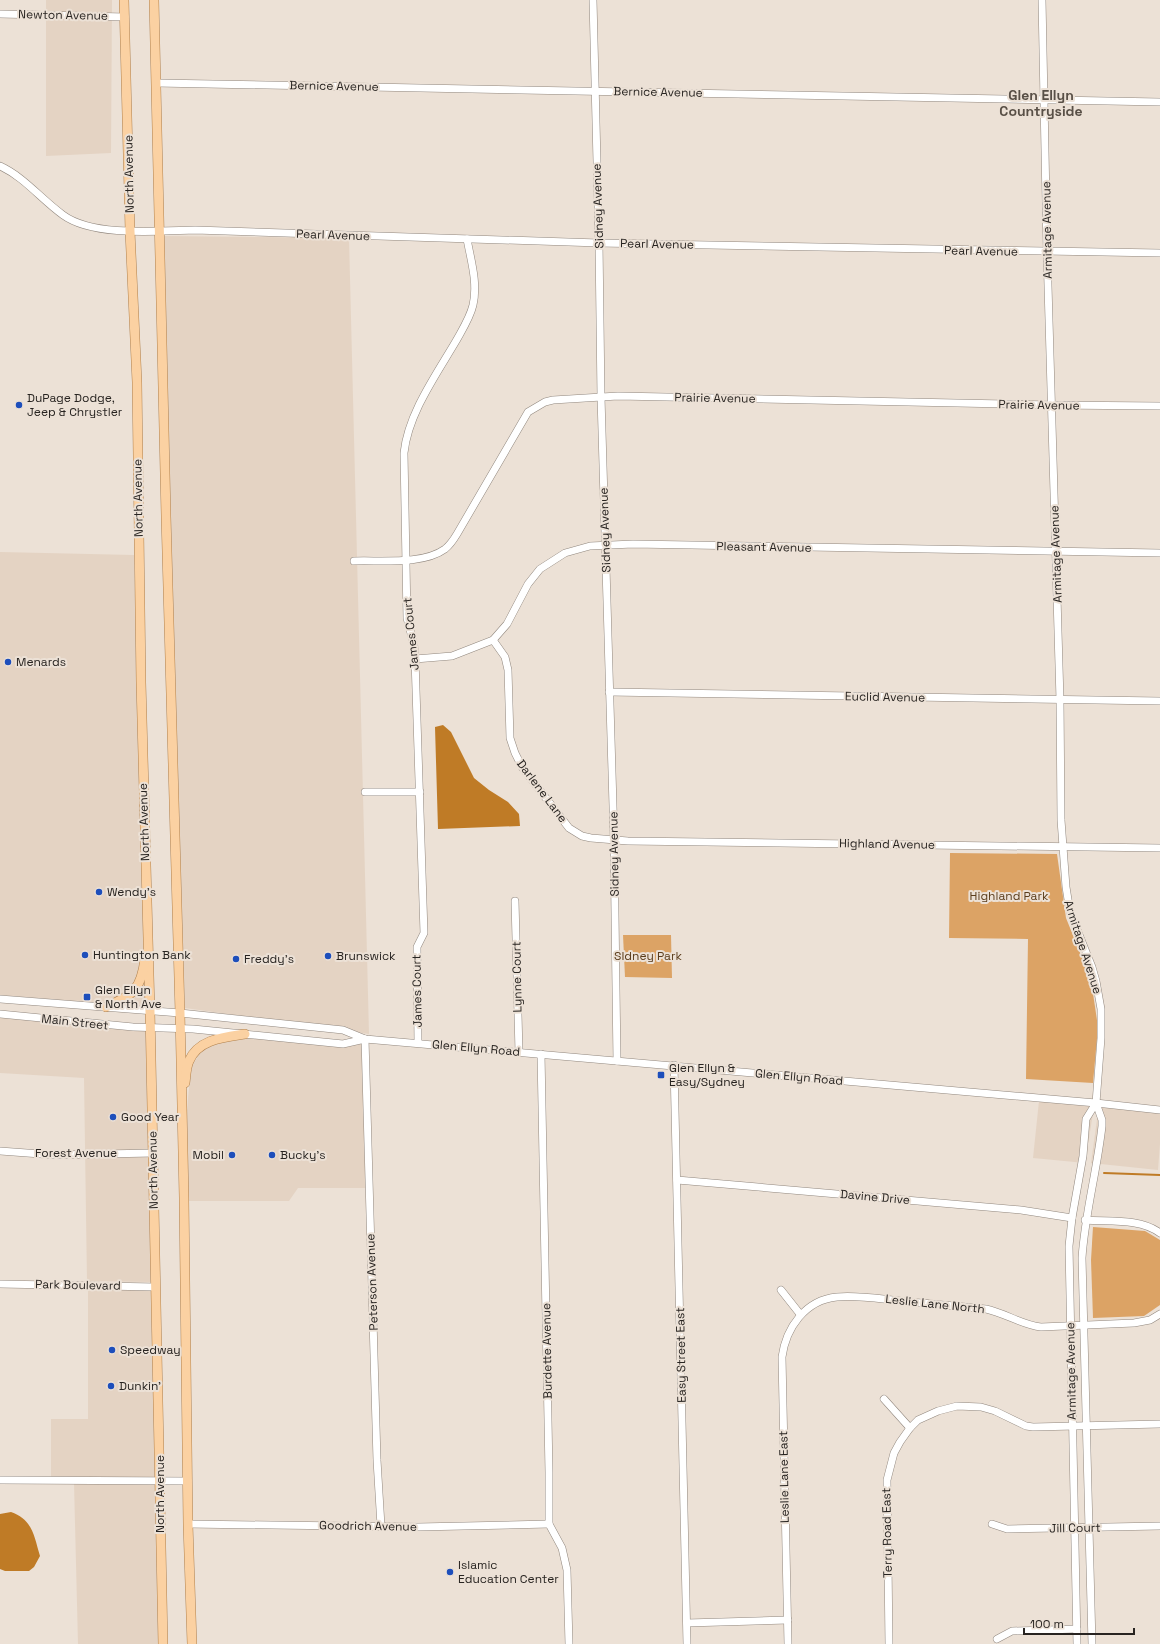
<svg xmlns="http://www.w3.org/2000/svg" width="1160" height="1644" font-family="'Space Grotesk',sans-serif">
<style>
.built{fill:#e4d3c3}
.green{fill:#dca365}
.water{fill:#bf7b26}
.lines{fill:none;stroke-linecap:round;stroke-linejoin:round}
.stream{stroke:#bf7b26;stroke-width:2}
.minor-casing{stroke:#91877e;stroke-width:8}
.major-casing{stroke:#b0804d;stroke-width:10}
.minor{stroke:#fff;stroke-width:7}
.major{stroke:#fbd1a2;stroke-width:9}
.poi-dot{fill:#1d4ebb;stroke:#ece1d6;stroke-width:1.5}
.labels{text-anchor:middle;stroke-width:4;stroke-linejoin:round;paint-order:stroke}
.street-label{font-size:12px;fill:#282421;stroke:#ece1d6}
.poi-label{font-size:12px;fill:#282421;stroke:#ece1d6;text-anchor:start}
.park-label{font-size:12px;fill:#5b3d1c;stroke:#ece1d6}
.quarter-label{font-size:14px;font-weight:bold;fill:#595047;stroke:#ece1d6}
</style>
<rect width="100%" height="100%" fill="#ece1d6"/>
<!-- built -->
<g class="built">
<path d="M46,0H112L111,153L46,156Z"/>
<path d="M163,236L349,238L369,1034L185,1008L172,658Z"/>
<path d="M0,552L134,555L145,1007L0,995Z"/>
<path d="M0,1014L146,1030L153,1282L87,1281L84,1078L0,1073Z"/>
<path d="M246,1037L363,1042L367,1188H298L289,1201H187L185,1134L191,1064L198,1051L214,1043Z"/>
<path d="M1039,1101L1094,1107L1085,1163L1033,1158Z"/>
<path d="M1099,1105L1160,1110V1144L1158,1170L1091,1163Z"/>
<path d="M88,1287L153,1289L158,1478H51V1419H88Z"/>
<path d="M74,1483L157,1484L160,1644H78Z"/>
</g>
<!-- green -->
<g class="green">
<path d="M950,853L1057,854L1066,918L1091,980L1098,1027L1093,1083L1026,1079L1028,939L949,938Z"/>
<path d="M623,935H671L672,978L625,977Z"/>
<path d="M1093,1227L1145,1231L1160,1240V1305L1144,1316L1093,1318L1091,1260Z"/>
</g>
<!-- water -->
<g class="water">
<path d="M443,725L451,732L474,778L489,790L508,802L519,814L520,826L438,829L435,727Z"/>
<path d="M11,1512C33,1520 34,1536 40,1556L34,1567L29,1571H5L0,1569V1514Z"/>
</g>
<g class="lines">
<!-- stream -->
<path class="stream" d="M1104,1173L1160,1175"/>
<defs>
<g id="minor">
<path d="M593,0L599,243L601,397L614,840L617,1061"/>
<path d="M1042,0L1047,251L1060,700L1061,820L1066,887L1070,912L1092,967L1096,981L1101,1009V1038L1096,1103L1102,1120V1126C1097,1171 1085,1213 1082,1258L1092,1644"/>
<path d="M0,14L125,17"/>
<path d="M157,83L1160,102"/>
<path d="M0,166C24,177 41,199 63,215C93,237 158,231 195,230L599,243L1160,253"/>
<path d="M354,561C381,560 423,565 445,549C450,545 454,539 457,534L528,412L545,402L553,400L618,396L1051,405L1160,406"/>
<path d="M493,640L505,657L508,670L510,738L515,753L522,767L569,828L582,836L591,838L628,841L1160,848"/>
<path d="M415,659L452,656L493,640L507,624L528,584L540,569L565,553L590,546L633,544L1160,553"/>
<path d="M609,692L1160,701"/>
<path d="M365,792H420"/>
<path d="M515,901L519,1052"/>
<path d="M0,999L180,1013L343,1030L365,1039L1096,1103L1160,1110"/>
<path d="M0,1014L133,1027L193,1029L343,1044L365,1039"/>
<path d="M365,1039L377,1460L381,1526"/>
<path d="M418,1043L417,947L424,933L415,659L414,645L407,618L404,453C408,414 436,375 456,341C462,330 470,318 473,305C478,283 471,261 467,239"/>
<path d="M541,1054L549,1472V1524L562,1548L567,1570L569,1644"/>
<path d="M674,1065L687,1644"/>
<path d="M0,1151L54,1155L153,1153"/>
<path d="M677,1180L1021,1210L1072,1218"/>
<path d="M1085,1220C1109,1222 1140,1218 1160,1233"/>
<path d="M0,1284L155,1287"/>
<path d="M781,1290L800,1314"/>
<path d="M884,1399L910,1428"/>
<path d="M0,1480L188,1481"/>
<path d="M188,1524L418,1527L549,1524"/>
<path d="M992,1524L1007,1529L1160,1526"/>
<path d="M687,1623L788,1620"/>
<path d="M997,1639L1012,1631L1077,1629"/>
<path d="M788,1644L782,1357C786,1328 805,1300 837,1297C858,1295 880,1299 901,1301C929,1304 958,1306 986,1309C1005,1313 1022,1325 1041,1327L1134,1323L1150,1320L1160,1314"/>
<path d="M889,1644L887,1480L894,1453L900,1442L910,1428L918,1420L938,1411L957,1406L981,1407L995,1411L1026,1426L1033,1427L1160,1424"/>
<path d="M1077,1644L1069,1246L1072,1218L1083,1156L1086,1119L1096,1103"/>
</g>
<g id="major">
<path d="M124,0L130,231L137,382L141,682L150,1011L163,1644"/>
<path d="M154,0L166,516L180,1013L184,1198L188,1524L192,1644"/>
<path d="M106,1007C133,995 141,990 145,959"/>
<path d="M185,1083C186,1076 186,1067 189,1061C198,1039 225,1037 245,1034"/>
</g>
</defs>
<!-- minor casing -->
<use href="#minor" class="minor-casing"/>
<!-- major casing -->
<use href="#major" class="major-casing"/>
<!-- minor -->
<use href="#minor" class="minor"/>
<!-- major -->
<use href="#major" class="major"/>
</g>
<!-- markers -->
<g class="poi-dot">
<circle cx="19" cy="405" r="4"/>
<circle cx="8" cy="662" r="4"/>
<circle cx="99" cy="892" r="4"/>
<circle cx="85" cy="955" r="4"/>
<circle cx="328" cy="956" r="4"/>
<circle cx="236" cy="959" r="4"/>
<rect x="83" y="993" width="8" height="8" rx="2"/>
<rect x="657" y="1071" width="8" height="8" rx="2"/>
<circle cx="113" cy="1117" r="4"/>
<circle cx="232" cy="1155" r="4"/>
<circle cx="272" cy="1155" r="4"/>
<circle cx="112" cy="1350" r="4"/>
<circle cx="111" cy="1386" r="4"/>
<circle cx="450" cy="1572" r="4"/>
</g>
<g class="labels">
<!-- street labels -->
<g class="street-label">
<text transform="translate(63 15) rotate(1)" y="4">Newton Avenue</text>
<text transform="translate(334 86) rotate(1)" y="4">Bernice Avenue</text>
<text transform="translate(658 92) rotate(1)" y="4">Bernice Avenue</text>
<text transform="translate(129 174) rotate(-91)" y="4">North Avenue</text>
<text transform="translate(598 206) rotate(-92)" y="4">Sidney Avenue</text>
<text transform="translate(1047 230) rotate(-91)" y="4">Armitage Avenue</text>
<text transform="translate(333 235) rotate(2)" y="4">Pearl Avenue</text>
<text transform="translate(657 244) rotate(1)" y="4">Pearl Avenue</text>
<text transform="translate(981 251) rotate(1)" y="4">Pearl Avenue</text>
<text transform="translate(715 398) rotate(1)" y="4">Prairie Avenue</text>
<text transform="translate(1039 405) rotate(1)" y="4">Prairie Avenue</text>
<text transform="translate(138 498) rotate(-91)" y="4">North Avenue</text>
<text transform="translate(605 530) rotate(-92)" y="4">Sidney Avenue</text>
<text transform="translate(764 547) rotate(1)" y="4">Pleasant Avenue</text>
<text transform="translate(1056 554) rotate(-92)" y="4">Armitage Avenue</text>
<text transform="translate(411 634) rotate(-96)" y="4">James Court</text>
<text transform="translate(885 697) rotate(1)" y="4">Euclid Avenue</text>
<text transform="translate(542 791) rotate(53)" y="4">Darlene Lane</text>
<text transform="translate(144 822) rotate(-92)" y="4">North Avenue</text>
<text transform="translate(887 844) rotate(1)" y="4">Highland Avenue</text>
<text transform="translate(614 854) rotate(-91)" y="4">Sidney Avenue</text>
<text transform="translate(1083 947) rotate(72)" y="4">Armitage Avenue</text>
<text transform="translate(517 977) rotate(-91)" y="4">Lynne Court</text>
<text transform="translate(417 991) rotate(-91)" y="4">James Court</text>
<text transform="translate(75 1022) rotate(6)" y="4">Main Street</text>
<text transform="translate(476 1048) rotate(5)" y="4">Glen Ellyn Road</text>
<text transform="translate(799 1077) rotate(5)" y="4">Glen Ellyn Road</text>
<text x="76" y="1157">Forest Avenue</text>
<text transform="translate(153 1170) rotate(-91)" y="4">North Avenue</text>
<text transform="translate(875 1197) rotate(5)" y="4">Davine Drive</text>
<text transform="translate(372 1282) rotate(-92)" y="4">Peterson Avenue</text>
<text transform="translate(78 1285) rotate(1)" y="4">Park Boulevard</text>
<text transform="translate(935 1304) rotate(6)" y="4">Leslie Lane North</text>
<text transform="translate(547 1351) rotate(-91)" y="4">Burdette Avenue</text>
<text transform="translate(681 1355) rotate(-91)" y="4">Easy Street East</text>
<text transform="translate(1071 1371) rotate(-91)" y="4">Armitage Avenue</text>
<text transform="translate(784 1477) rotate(-91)" y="4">Leslie Lane East</text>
<text transform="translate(160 1494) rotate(-90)" y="4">North Avenue</text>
<text transform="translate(368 1526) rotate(1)" y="4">Goodrich Avenue</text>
<text transform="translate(1075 1528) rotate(-1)" y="4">Jill Court</text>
<text transform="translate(887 1533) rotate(-91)" y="4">Terry Road East</text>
</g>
<!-- poi labels -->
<g class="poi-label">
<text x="27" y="402">DuPage Dodge,<tspan x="27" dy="14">Jeep &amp; Chrystler</tspan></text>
<text x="16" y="666">Menards</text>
<text x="107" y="896">Wendy's</text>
<text x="93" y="959">Huntington Bank</text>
<text x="336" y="960">Brunswick</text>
<text x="244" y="963">Freddy's</text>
<text x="95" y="994">Glen Ellyn<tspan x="95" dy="14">&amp; North Ave</tspan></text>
<text x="669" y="1072">Glen Ellyn &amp;<tspan x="669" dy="14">Easy/Sydney</tspan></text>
<text x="121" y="1121">Good Year</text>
<text x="224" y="1159" text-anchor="end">Mobil</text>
<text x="280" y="1159">Bucky's</text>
<text x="120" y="1354">Speedway</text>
<text x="119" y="1390">Dunkin'</text>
<text x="458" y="1569">Islamic<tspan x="458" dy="14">Education Center</tspan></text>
</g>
<!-- park labels -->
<g class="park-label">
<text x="1009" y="900">Highland Park</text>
<text x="648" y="960">SIdney Park</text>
</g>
<!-- quarter labels -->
<g class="quarter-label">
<text x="1041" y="100">Glen Ellyn<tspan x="1041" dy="16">Countryside</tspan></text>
</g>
</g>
<!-- scale -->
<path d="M1024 1628v6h110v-6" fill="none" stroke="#282421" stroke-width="2"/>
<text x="1030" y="1628" font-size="12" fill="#282421" stroke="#ece1d6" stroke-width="3" paint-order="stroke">100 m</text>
</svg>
